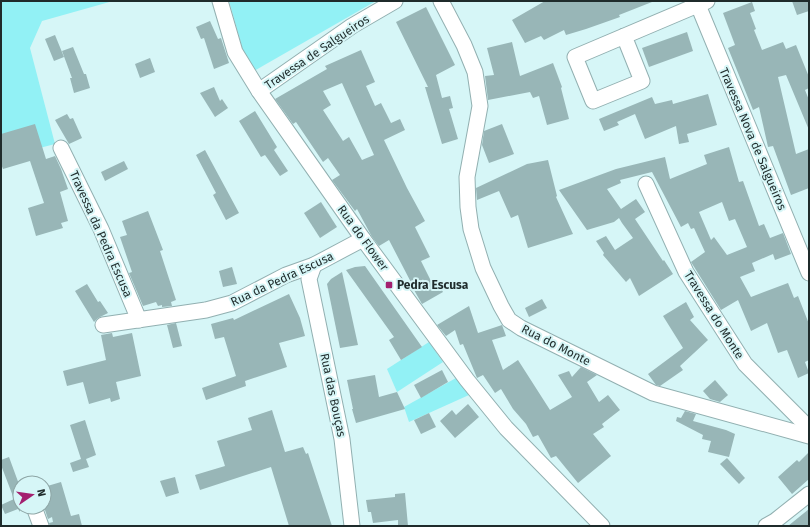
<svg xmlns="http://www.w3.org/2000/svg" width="810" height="527" font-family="'Fira Sans',sans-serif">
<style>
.green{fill:#92f1f5}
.building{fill:#98b6b7;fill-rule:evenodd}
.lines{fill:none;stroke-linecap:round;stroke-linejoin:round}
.minor-casing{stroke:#92b0b1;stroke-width:17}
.minor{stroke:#fff;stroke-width:15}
.poi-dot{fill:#a3206f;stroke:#d6f6f7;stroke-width:1.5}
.labels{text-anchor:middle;stroke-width:4;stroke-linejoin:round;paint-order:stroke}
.street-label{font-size:12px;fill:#1f2b2b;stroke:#d6f6f7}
.poi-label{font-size:12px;font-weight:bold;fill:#1f2b2b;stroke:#d6f6f7;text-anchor:start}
</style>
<rect width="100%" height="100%" fill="#d6f6f7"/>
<!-- green -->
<g class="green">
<path d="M1,1H113L42,21L30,48L55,144L1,158Z"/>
<path d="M229,1H376L254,71L244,54Z"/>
<path d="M429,342L443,362L397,392L387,369Z"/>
<path d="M456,378L469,395L409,422L404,407Z"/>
</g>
<!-- building -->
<g class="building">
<path d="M545,1H652V2L619,15L620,17L586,29L566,35L564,30L544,40L541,36L525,43L512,20Z"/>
<path d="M792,1H809V11L797,15Z"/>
<path d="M752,2L755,11L750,13L756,29L754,30L762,50L783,42L786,49L796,45L809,77V88L805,90L809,100V130L786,75L778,77L796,154L809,149V188L791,195L773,146L768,147L759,107L753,110L728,48L735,45L723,13Z"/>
<path d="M426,7L455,65L436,75L442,98L450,96L453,108L449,109L458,139L442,144L425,87H428L396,22Z"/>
<path d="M210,21L218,39L221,38L229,63L214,69L204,38L201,39L196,27Z"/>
<path d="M687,32L693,51L649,67L642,48Z"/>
<path d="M55,35L64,57L54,61L45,39Z"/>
<path d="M512,42L520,76L553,63L562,87L561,88L569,119L547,125L539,96L533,98L530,92L488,100L485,76L494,75L487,48Z"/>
<path d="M73,47L84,74H86L90,88L74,93L70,78H72L62,51Z"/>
<path d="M361,50L375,82L366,86L375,106L381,103L391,123L400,119L405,130L384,140L407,188L425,221L415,227L430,257L421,261L431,281L435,278L443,292L422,304L414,290H415L389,240L379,246L372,237L357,209L355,211L332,180L340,175L328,158L323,162L296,122L293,124L275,99L327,69L325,66ZM342,83L374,155L362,160L349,137L343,141L323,110L331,105L323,91Z"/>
<path d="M150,58L155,72L140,78L135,64Z"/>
<path d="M214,87L220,101L222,99L228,108L215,117L200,93Z"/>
<path d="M708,94L717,125L687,134L689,142L679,144L676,126L645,139L635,114L617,122L619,125L604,131L599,119L652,97L655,104L672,100L673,104Z"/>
<path d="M255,111L277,147L274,150L288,171L280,176L265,155L261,157L239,121Z"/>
<path d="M67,114L70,119L73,118L82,138L69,144L55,120Z"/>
<path d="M35,124L46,159L55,156L61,169L68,189L60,192L68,221L61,223L63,228L36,236L28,208L44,203L30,161L3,169L1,164V134Z"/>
<path d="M502,124L514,154L489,163L482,145L484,131Z"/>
<path d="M729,147L739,182L743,181L759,226L764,224L770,238L783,233L791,254L775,260L773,254L752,263L755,271L740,277L751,297L788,283L794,298L798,296L809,324V360L805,362L809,373L798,378L787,350L778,353L767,323L751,331L738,300L721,310L691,262L705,252L694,228L691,229L688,223L681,227L652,172L620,180L621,183L607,189L621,209L636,199L645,212L635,219L663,261L664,260L673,274L639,296L630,278L626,282L603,255L604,253L596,241L606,236L615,250L633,238L622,223L619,218L614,222L587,230L559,190L616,169L665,157L670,179L707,164L704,155ZM722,202L729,221L735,219L747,247L727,255L714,237L711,240L699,212Z"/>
<path d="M205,150L239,213L226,220L213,195L216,193L196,155Z"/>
<path d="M548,160L557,196L556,197L573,234L528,248L518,215L511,218L499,191L477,200L476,188L527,164Z"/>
<path d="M124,161L128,169L105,181L101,172Z"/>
<path d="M321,202L337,227L320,238L304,213Z"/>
<path d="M148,211L163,250L160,251L176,300L171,302L172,306L162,307V305L158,306L156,302L143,306L129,273L132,272L120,237L127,235L122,221Z"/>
<path d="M365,266L422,347L401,360L389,340L394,337L346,270L355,267Z"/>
<path d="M232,267L237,284L223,287L219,271Z"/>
<path d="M342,272L358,345L340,348L327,284L331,279Z"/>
<path d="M87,284L98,302L100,301L108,313L98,318L94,322L75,291Z"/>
<path d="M289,294L300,318L305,336L279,343L287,367L245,381L246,386L206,400L202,388L236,376L224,337L215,339L211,324L233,318L234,320Z"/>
<path d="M542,299L547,308L529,317L525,308Z"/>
<path d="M686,302L694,317L690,320L708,340L680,366L683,370L660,386L656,385L648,374L683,348L663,316Z"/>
<path d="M469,306L478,333L502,325L506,336L492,340L503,370L518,360L550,410L572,397L558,375L569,371L572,377L581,367L597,375L587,382L599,402L608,395L620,410L602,424L604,427L593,434L611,456L578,483L556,456L551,458L538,435L533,437L526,424L513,409L501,389L495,393L483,375L477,378L463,344L460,345L455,330L446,336L437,325Z"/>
<path d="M176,323L182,346L173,348L167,325Z"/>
<path d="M112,333L113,337L132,333L141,376L116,382L120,399L111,402L110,398L89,404L83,382L67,386L63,371L106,360L101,335Z"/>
<path d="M442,370L448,382L421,398L414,385Z"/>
<path d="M375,375L379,397L397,392L405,409L356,423L352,409H353L347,380Z"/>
<path d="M715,380L728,395L720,402L710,399L703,391Z"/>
<path d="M468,404L479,417L455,438L440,421L452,410L456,415Z"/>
<path d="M272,410L285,452L303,447L306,454L308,453L332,526H289L271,467L200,490L195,475L225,466L217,441L252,430L248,418Z"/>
<path d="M685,411L696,414L693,421L726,430L735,434L729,457L708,452L711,441L702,439L703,435L676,421L677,417L681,418Z"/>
<path d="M429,413L436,427L421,434L414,420Z"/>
<path d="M85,420L96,455L86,459L89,467L73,472L70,463L81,459L70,425Z"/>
<path d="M809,452V479L792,494L778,477L797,460L799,462Z"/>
<path d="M9,457L20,487V512L18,509L5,514L1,505L14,499L1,465V460Z"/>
<path d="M727,458L745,478L739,484L720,464Z"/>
<path d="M175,477L179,493L166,497L160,481Z"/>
<path d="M61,482L71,516L79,514L82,526H50L49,523L53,522L52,517L48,519L44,507V487Z"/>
<path d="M405,493L408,526H398V520L373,523L371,512H368L366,500L395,497V494Z"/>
<path d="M809,509V526H788Z"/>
</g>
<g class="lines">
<defs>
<g id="minor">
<path d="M220,1L235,52L259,91L363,239L467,380L506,428L602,526"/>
<path d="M441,1L464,45L475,72L480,106L467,177L468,207L471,229L483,268L501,306L509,320L521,328L653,393L809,436"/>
<path d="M698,5L809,273"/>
<path d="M624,36L642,81L593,101L575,57L707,1"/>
<path d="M259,91L352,26L395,1"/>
<path d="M61,148L101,229L139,320"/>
<path d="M646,184L686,272L745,364L809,428"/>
<path d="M314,265L309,279L342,439L352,526"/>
<path d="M103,325L206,310L232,303L286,275L314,265L363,239"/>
<path d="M34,507L41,526"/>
<path d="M766,526L775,521L809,494"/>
</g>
</defs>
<!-- minor casing -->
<use href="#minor" class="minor-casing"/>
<!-- minor -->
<use href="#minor" class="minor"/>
</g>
<!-- markers -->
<rect class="poi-dot" x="385" y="281" width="8" height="8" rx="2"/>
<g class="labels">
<!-- street labels -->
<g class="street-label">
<text transform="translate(317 52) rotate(-34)" y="4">Travessa de Salgueiros</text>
<text transform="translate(753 139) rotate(67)" y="4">Travessa Nova de Salgueiros</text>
<text transform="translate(101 234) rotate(66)" y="4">Travessa da Pedra Escusa</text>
<text transform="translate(363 238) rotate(54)" y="4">Rua do Flower</text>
<text transform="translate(282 279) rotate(-25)" y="4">Rua da Pedra Escusa</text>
<text transform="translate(714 315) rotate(58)" y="4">Travessa do Monte</text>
<text transform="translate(556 345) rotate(27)" y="4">Rua do Monte</text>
<text transform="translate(333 395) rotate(78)" y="4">Rua das Bouças</text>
</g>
<!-- poi labels -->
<g class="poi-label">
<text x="397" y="289">Pedra Escusa</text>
</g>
</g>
<!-- border -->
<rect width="810" height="527" fill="none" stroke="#1f2b2b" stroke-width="4"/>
<!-- north arrow -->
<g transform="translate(32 495) rotate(77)"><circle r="19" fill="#d6f6f7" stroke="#8da5a5"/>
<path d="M0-3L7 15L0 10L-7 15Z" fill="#a3206f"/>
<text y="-6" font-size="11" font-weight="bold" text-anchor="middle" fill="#1f2b2b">N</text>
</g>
</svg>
